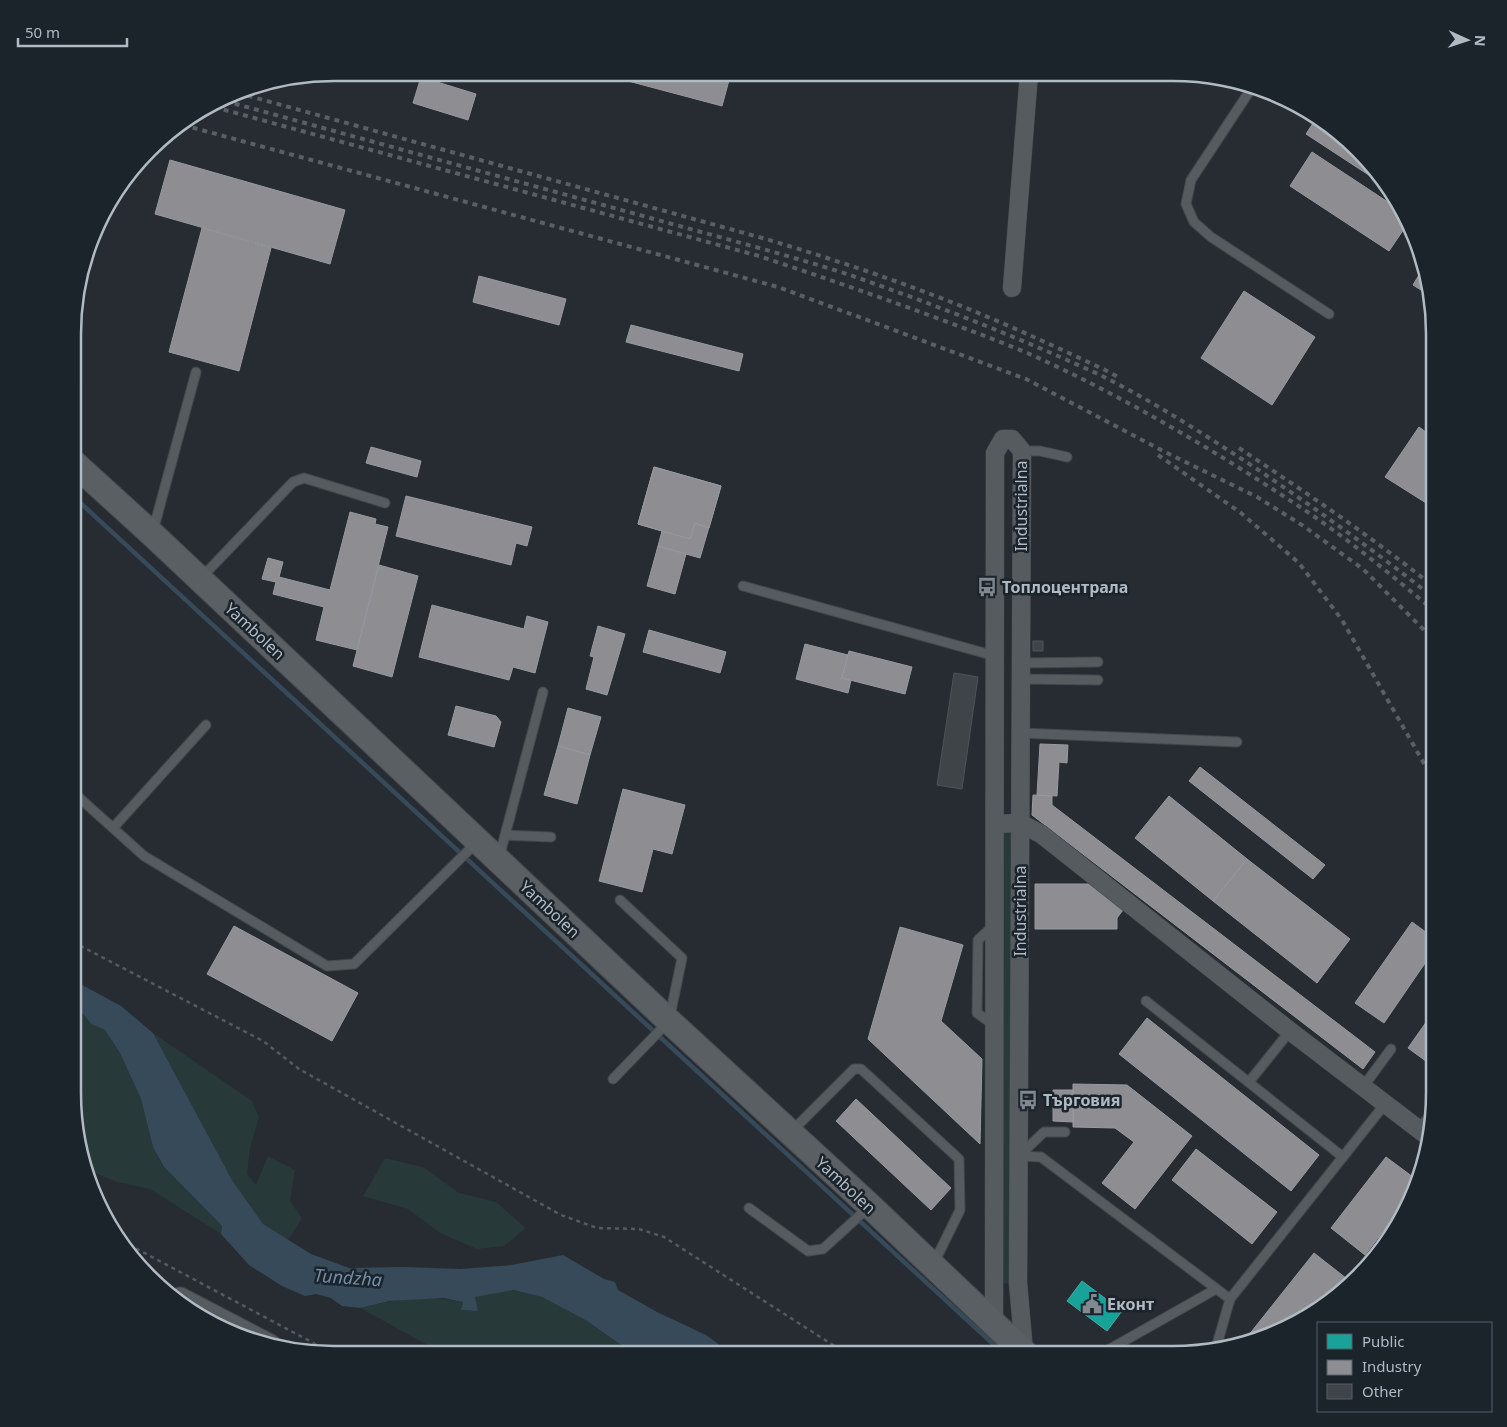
<svg xmlns="http://www.w3.org/2000/svg" width="1507" height="1427" font-family="'Noto Sans',sans-serif">
<style>
.green{fill:#273938}
.water{fill:#374a5a}
.public{fill:#17a398;stroke:#45aaa5}
.industry{fill:#8d8d92;stroke:#989aa1}
.lines{fill:none;stroke-linecap:round;stroke-linejoin:round}
.stream{stroke:#374a5a;stroke-width:4.5}
.building{fill:#3e4448;stroke:#4e5459}
.service-casing{stroke:#44484c;stroke-width:11}
.minor-casing{stroke:#44484c;stroke-width:19}
.tertiary-casing{stroke:#44484c;stroke-width:23}
.secondary-casing{stroke:#44484c;stroke-width:27}
.path{stroke:#555a5d;stroke-width:2.5;stroke-dasharray:4 4;stroke-linecap:butt}
.service{stroke:#565b5f;stroke-width:9}
.minor{stroke:#565b5f;stroke-width:18}
.tertiary{stroke:#565b5f;stroke-width:21}
.secondary{stroke:#5a5f64;stroke-width:25}
.rail{stroke:#5a5f64;stroke-width:4;stroke-dasharray:5 5;stroke-linecap:butt}
.labels{text-anchor:middle;stroke-width:5;stroke-linejoin:round;paint-order:stroke}
.street-label{font-size:16px;fill:#b0bac3;stroke:#1b232b}
.poi-label{font-size:16px;font-weight:bold;fill:#b0bac3;stroke:#1b232b;text-anchor:start}
.water-label{font-size:18px;font-style:italic;fill:#738ea4;stroke:#1b232b}
.rim{fill:none;stroke:#b0bac3;stroke-width:2.5}
</style>
<rect width="100%" height="100%" fill="#262c32"/>
<!-- green -->
<g class="green">
<path d="M1020,823L1018,1283L993,1284L995,824Z"/>
<path d="M73,1005L77,1006L91,1024L105,1030L120,1053L141,1099L153,1147L163,1167L222,1226L221,1234L150,1189L117,1182L87,1170L73,1110Z"/>
<path d="M153,1033L252,1101L259,1117L250,1148L247,1174L256,1185L268,1156L295,1170L290,1201L302,1218L288,1240L263,1224L232,1180Z"/>
<path d="M385,1158L423,1167L459,1193L496,1202L526,1228L504,1246L477,1249L440,1233L408,1209L363,1196Z"/>
<path d="M514,1290L542,1297L587,1321L634,1354H444L360,1308C393,1299 429,1295 463,1302L462,1310L478,1311L474,1297Z"/>
</g>
<!-- water -->
<path class="water" d="M73,980L121,1006L153,1033L232,1180L263,1224L311,1254L349,1268L403,1267L460,1269L512,1265L563,1255L604,1279L615,1282L618,1290L657,1312L706,1335L732,1354H634L587,1321L542,1297L514,1290L475,1297L478,1311L461,1310L463,1302L444,1298L389,1301L360,1308L342,1306L331,1298L316,1294L305,1296L282,1286L249,1265L221,1234L222,1226L164,1167L153,1147L141,1099L120,1053L105,1030L91,1024L77,1006L73,1005Z"/>
<!-- public -->
<path class="public" d="M1082,1281L1122,1311L1107,1331L1067,1301Z"/>
<!-- industry -->
<g class="industry">
<path d="M598,73H731L722,106Z"/>
<path d="M421,77L476,94L468,120L413,103Z"/>
<path d="M1315,120L1370,162L1384,185L1306,134Z"/>
<path d="M1312,152L1400,210L1408,223L1389,251L1290,186Z"/>
<path d="M170,160L345,210L330,264L155,214Z"/>
<path d="M202,228L271,248L239,371L169,352Z"/>
<path d="M1423,268L1429,295L1413,285Z"/>
<path d="M479,276L566,299L559,325L473,302Z"/>
<path d="M1244,291L1315,337L1272,405L1201,358Z"/>
<path d="M631,325L743,354L739,371L626,342Z"/>
<path d="M1419,427L1434,438V508L1385,477Z"/>
<path d="M371,447L421,461L417,477L366,463Z"/>
<path d="M654,467L721,486L700,558L658,546L662,531L638,524Z"/>
<path d="M654,467L721,486L709,528L695,523L690,539L638,524Z"/>
<path d="M406,496L532,527L527,546L516,543L511,565L396,536Z"/>
<path d="M350,512L376,519L375,524L388,527L357,650L316,640L324,607L273,594L276,582L262,579L268,558L283,562L279,577L330,590Z"/>
<path d="M658,546L686,554L675,594L647,586Z"/>
<path d="M379,565L418,576L392,677L353,666Z"/>
<path d="M432,605L524,629L527,616L548,622L535,673L513,667L509,680L419,657Z"/>
<path d="M598,626L625,634L607,695L586,689L594,657L590,656Z"/>
<path d="M649,630L726,652L720,673L643,652Z"/>
<path d="M805,644L848,655L842,678L851,680L848,693L796,679Z"/>
<path d="M849,651L912,667L905,694L842,678Z"/>
<path d="M456,706L496,716L501,722L494,747L448,735Z"/>
<path d="M568,708L601,717L590,755L558,746Z"/>
<path d="M1040,744L1068,745L1067,763L1059,762L1057,796L1037,795Z"/>
<path d="M558,746L590,755L577,804L544,795Z"/>
<path d="M1200,767L1325,865L1313,879L1189,781Z"/>
<path d="M623,789L685,805L672,854L653,849L642,892L599,881Z"/>
<path d="M1033,795L1052,796V805L1375,1052L1363,1069L1032,815Z"/>
<path d="M1169,796L1247,859L1213,901L1135,838Z"/>
<path d="M74,838L79,843L74,848Z"/>
<path d="M1247,859L1350,939L1317,983L1213,901Z"/>
<path d="M1035,884H1089L1123,910L1117,918V929H1035Z"/>
<path d="M1412,922L1434,938V950L1384,1023L1355,1003Z"/>
<path d="M234,926L358,993L332,1041L207,974Z"/>
<path d="M900,927L963,945L941,1021L982,1059L980,1144L868,1039Z"/>
<path d="M1434,1011V1067L1408,1048Z"/>
<path d="M1147,1018L1319,1155L1291,1191L1119,1054Z"/>
<path d="M1073,1084L1127,1085L1192,1136L1135,1209L1102,1183L1134,1142L1115,1128L1073,1127Z"/>
<path d="M1053,1090H1073V1122L1053,1121Z"/>
<path d="M856,1099L951,1188L931,1210L836,1121Z"/>
<path d="M1196,1149L1277,1212L1252,1244L1172,1180Z"/>
<path d="M1386,1157L1417,1180L1414,1191L1365,1255L1331,1228Z"/>
<path d="M1314,1253L1351,1282L1345,1290L1273,1335L1244,1341Z"/>
</g>
<g class="lines">
<!-- stream -->
<path class="stream" d="M74,497L1004,1354"/>
</g>
<!-- building -->
<g class="building">
<rect x="1033" y="641" width="10" height="10"/>
<path d="M954,673L978,677L962,789L937,785Z"/>
</g>
<g class="lines">
<defs>
<g id="service">
<path d="M1251,89L1191,180L1186,204L1194,222L1211,237L1329,314"/>
<path d="M1022,451H1040L1067,457"/>
<path d="M153,531L196,372"/>
<path d="M202,577L293,482L304,478L385,503"/>
<path d="M743,586L995,656"/>
<path d="M1021,663L1098,662"/>
<path d="M1021,679L1098,680"/>
<path d="M1021,733L1237,742"/>
<path d="M74,793L144,856L327,966L354,964L478,841"/>
<path d="M113,828L206,725"/>
<path d="M505,835L551,837"/>
<path d="M499,858L543,692"/>
<path d="M993,926L978,940L977,1013L994,1025"/>
<path d="M1146,1001L1343,1157"/>
<path d="M613,1079L669,1021L682,958L620,900"/>
<path d="M1249,1082L1290,1031"/>
<path d="M1363,1087L1391,1049"/>
<path d="M1419,1129L1433,1112"/>
<path d="M792,1131L854,1069H861L959,1159L960,1210L933,1265"/>
<path d="M1065,1132H1044L1019,1156L1041,1157L1230,1299"/>
<path d="M749,1208L808,1251L823,1249L870,1206"/>
<path d="M1216,1348L1230,1299L1385,1104"/>
<path d="M1101,1354L1216,1289"/>
</g>
<g id="minor">
<path d="M1012,288L1029,73"/>
<path d="M995,824L1020,823L1041,834L1290,1031L1430,1138"/>
<path d="M994,1323L995,453L1003,439H1012L1022,451L1018,1283L1024,1351"/>
</g>
<path id="tertiary" d="M180,1298L270,1345"/>
<path id="secondary" d="M74,463L152,534L669,1021L870,1206L1026,1354"/>
</defs>
<!-- service casing -->
<use href="#service" class="service-casing"/>
<!-- minor casing -->
<use href="#minor" class="minor-casing"/>
<!-- tertiary casing -->
<use href="#tertiary" class="tertiary-casing"/>
<!-- secondary casing -->
<use href="#secondary" class="secondary-casing"/>
<!-- path -->
<g class="path">
<path d="M73,942L263,1041L299,1069L561,1215L597,1228L639,1229L664,1237L847,1354"/>
<path d="M122,1241L334,1354"/>
</g>
<!-- service -->
<use href="#service" class="service"/>
<!-- minor -->
<use href="#minor" class="minor"/>
<!-- tertiary -->
<use href="#tertiary" class="tertiary"/>
<!-- secondary -->
<use href="#secondary" class="secondary"/>
<!-- rail -->
<g class="rail">
<path d="M238,93L766,239C822,256 878,274 933,295C991,317 1048,343 1105,370L1120,378"/>
<path d="M225,101L763,249C791,257 819,265 847,274C933,304 1018,337 1100,375C1151,400 1200,432 1248,463C1312,506 1374,550 1434,598"/>
<path d="M214,107L759,256C822,277 883,298 945,321C979,334 1013,346 1045,361C1137,404 1225,457 1309,513C1353,543 1394,577 1434,611"/>
<path d="M183,125L778,287L1026,379L1165,452L1257,497L1302,525L1363,569L1434,640"/>
<path d="M1239,448C1305,492 1372,537 1434,587"/>
<path d="M1158,455L1241,513L1299,563L1342,620L1434,781"/>
</g>
</g>
<!-- icons -->
<defs>
<symbol id="bus-bare" viewBox="-9 -9 18 18"><path d="M-5-6H5V4H4V6H2V4H-2V6H-4V4H-5ZM-3.5-4V0h7V-4ZM-3.5 1.2v1.5H-2V1.2ZM2 1.2v1.5H3.5V1.2Z" fill="#808890" stroke="#1b232b" stroke-width="2.5" paint-order="stroke"/></symbol>
<symbol id="civic-bare" viewBox="-9 -9 18 18"><path d="M-.6-6.5H3V-4.5H.6V-3L4-1V1h2V6H-6V1h2V-1L-.6-3ZM-1.2 2.5V6h2.4V2.5Z" fill="#808890" stroke="#1b232b" stroke-width="2.5" paint-order="stroke"/></symbol>
</defs>
<g fill-rule="evenodd">
<use href="#bus-bare" x="973" y="573" width="28" height="28"/>
<use href="#bus-bare" x="1014" y="1086" width="28" height="28"/>
<use href="#civic-bare" x="1078" y="1290" width="28" height="28"/>
</g>
<g class="labels">
<!-- street labels -->
<g class="street-label">
<text transform="translate(1021 506) rotate(-90)" y="6">Industrialna</text>
<text transform="translate(255 631) rotate(43)" y="6">Yambolen</text>
<text transform="translate(550 909) rotate(43)" y="6">Yambolen</text>
<text transform="translate(1020 911) rotate(-90)" y="6">Industrialna</text>
<text transform="translate(846 1185) rotate(43)" y="6">Yambolen</text>
</g>
<!-- poi labels -->
<g class="poi-label">
<text x="1002" y="593">Топлоцентрала</text>
<text x="1043" y="1106">Търговия</text>
<text x="1107" y="1310">Еконт</text>
</g>
<!-- water labels -->
<g class="water-label">
<text transform="translate(348 1278) rotate(4)" y="6">Tundzha</text>
</g>
</g>
<!-- crop -->
<path d="M0 0H1507V1427H0ZM334 81H1173A253 253 0 0 1 1426 334V1093A253 253 0 0 1 1173 1346H334A253 253 0 0 1 81 1093V334A253 253 0 0 1 334 81Z" fill="#1b232b" fill-rule="evenodd"/>
<path class="rim" d="M334 81H1173A253 253 0 0 1 1426 334V1093A253 253 0 0 1 1173 1346H334A253 253 0 0 1 81 1093V334A253 253 0 0 1 334 81Z"/>
<!-- legend -->
<rect x="1317" y="1322" width="175" height="90" fill="#1b232b" stroke="#575f68"/>
<rect x="1327" y="1334" width="25" height="15" fill="#17a398" stroke="#575f68"/>
<text x="1362" y="1347" font-size="15" fill="#b0bac3">Public</text>
<rect x="1327" y="1360" width="25" height="15" fill="#8d8d92" stroke="#575f68"/>
<text x="1362" y="1372" font-size="15" fill="#b0bac3">Industry</text>
<rect x="1327" y="1384" width="25" height="15" fill="#3e4448" stroke="#575f68"/>
<text x="1362" y="1397" font-size="15" fill="#b0bac3">Other</text>
<!-- north arrow -->
<g transform="translate(1467 40) rotate(93)" stroke="#1b232b" stroke-width="4" paint-order="stroke">
<path d="M0-4L9 19L0 12L-9 19Z" fill="#b0bac3"/>
<text y="-8" font-size="14" font-weight="bold" text-anchor="middle" fill="#b0bac3">N</text>
</g>
<!-- scale -->
<path d="M18 38v8h109v-8" fill="none" stroke="#b0bac3" stroke-width="2.5"/>
<text x="25" y="38" font-size="15" fill="#b0bac3" stroke="#1b232b" stroke-width="4" paint-order="stroke">50 m</text>
</svg>
